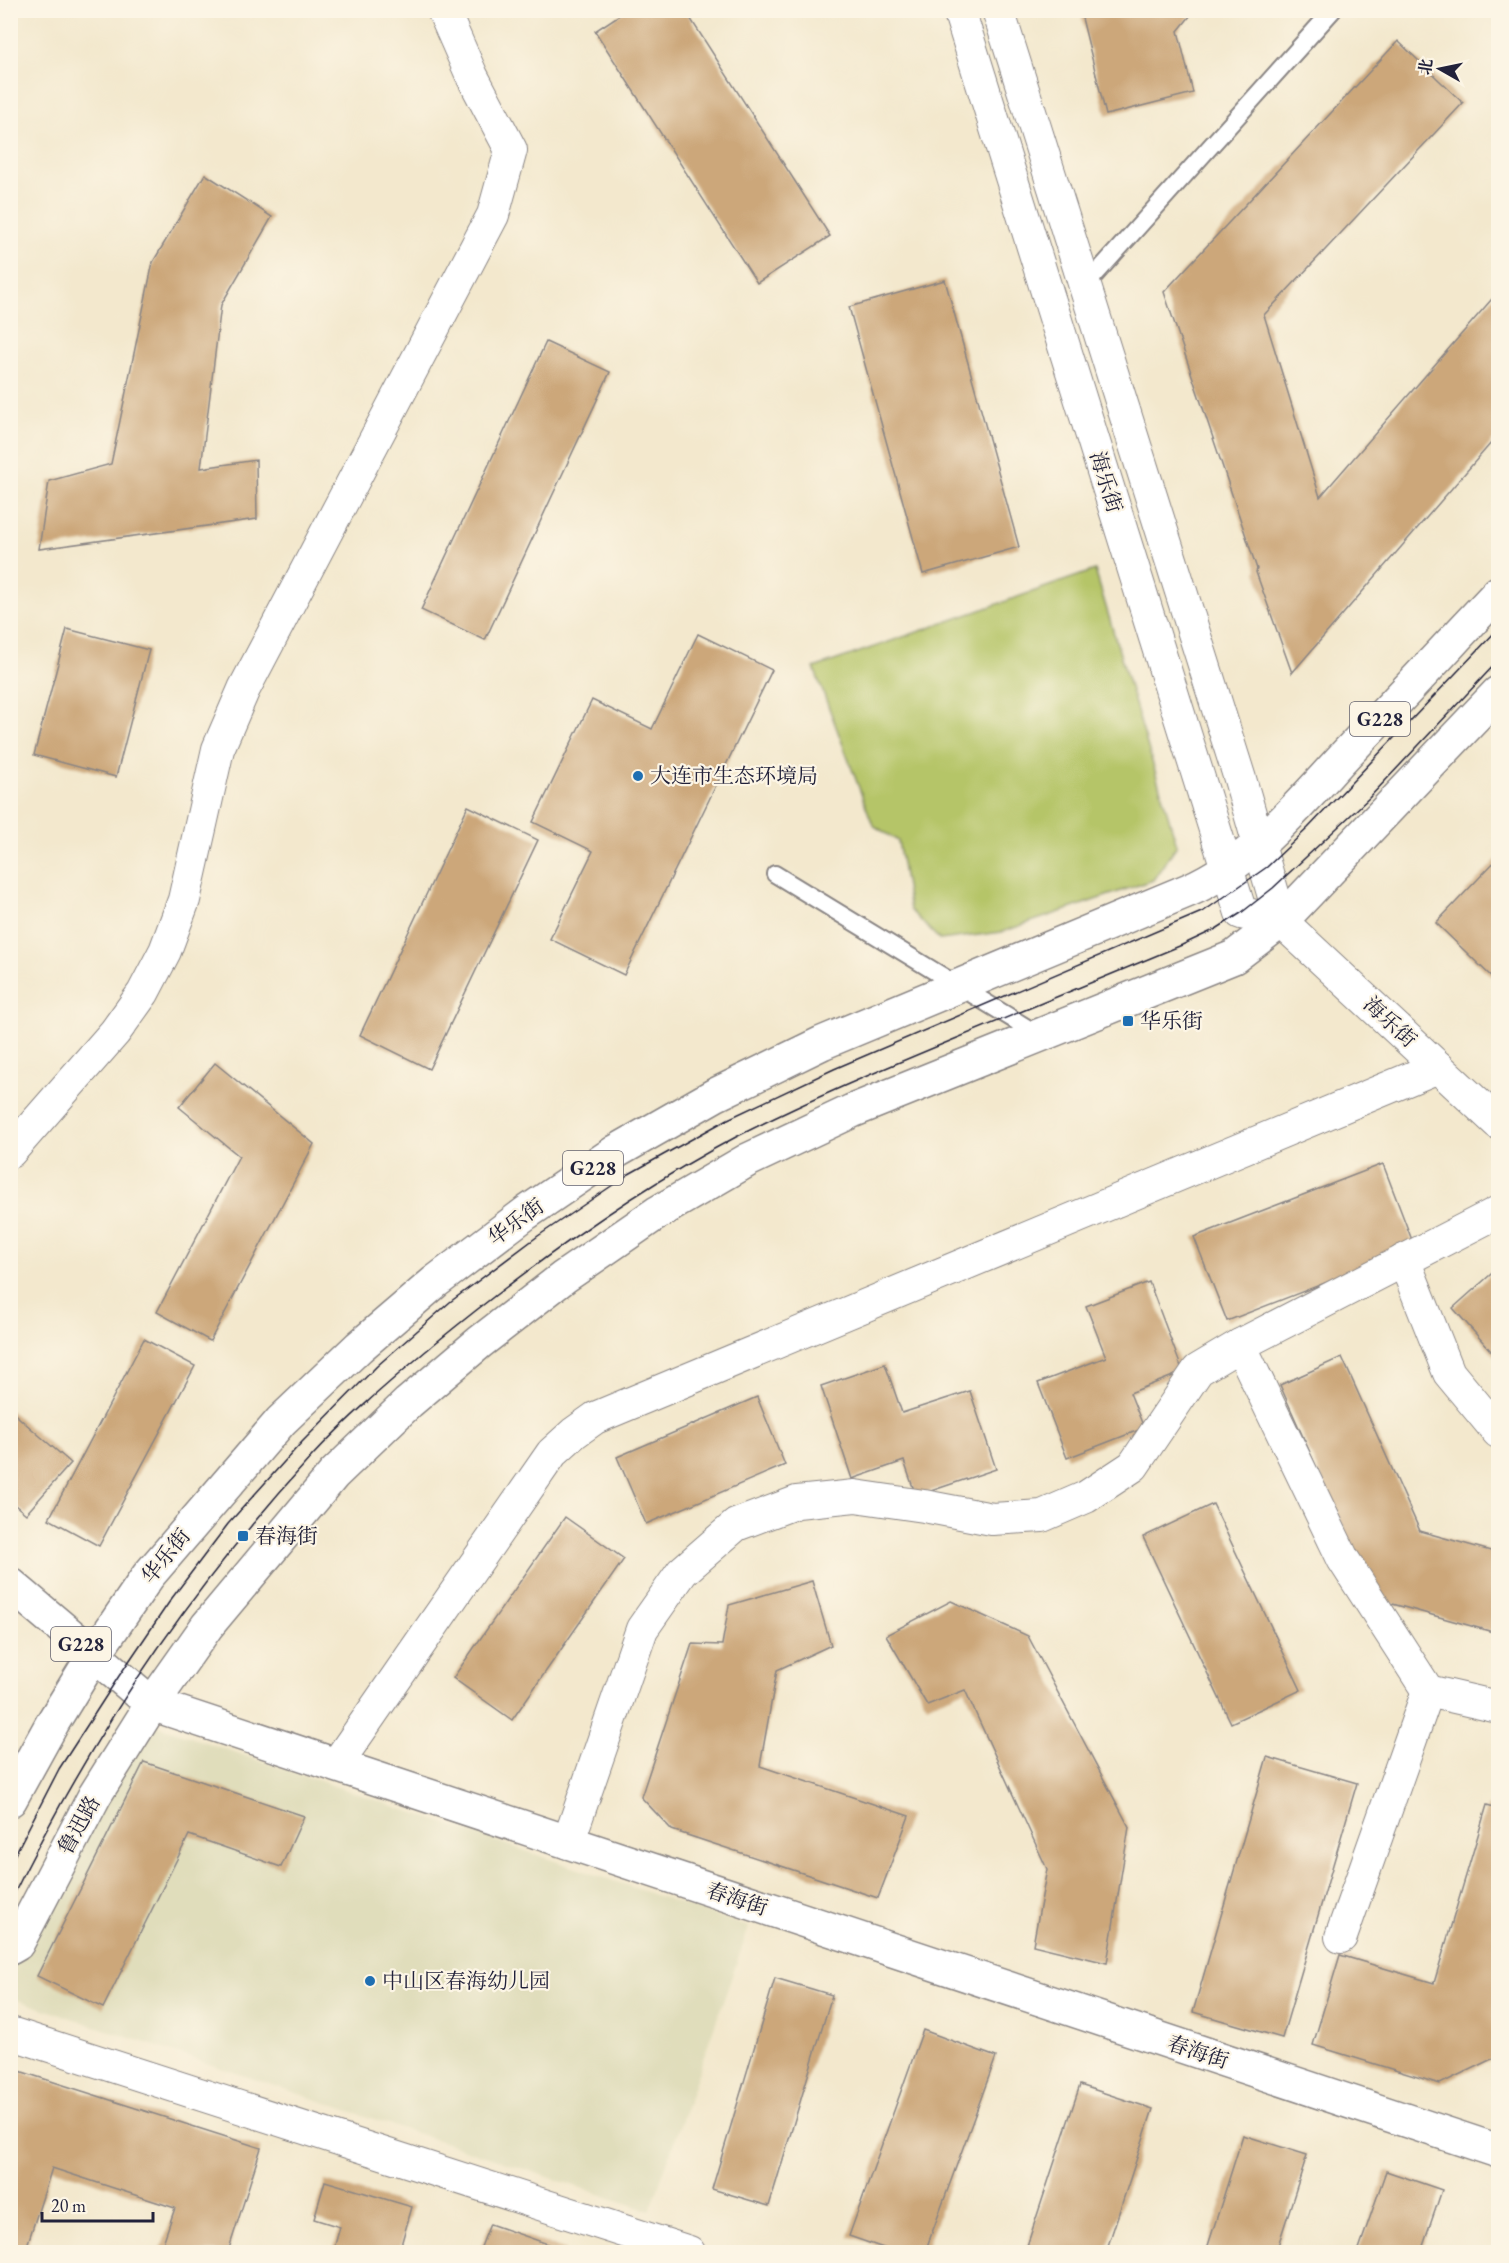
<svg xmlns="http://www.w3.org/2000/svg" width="1509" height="2263" font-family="'EB Garamond','Noto Serif SC',serif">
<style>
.built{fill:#e0ddbb}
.green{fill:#b5c568;stroke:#6c7452;stroke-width:1.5}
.building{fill:#cca77a}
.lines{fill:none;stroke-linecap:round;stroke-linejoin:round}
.service-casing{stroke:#8a8584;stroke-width:20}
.minor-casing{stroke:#8a8584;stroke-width:34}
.tertiary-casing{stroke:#8a8584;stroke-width:36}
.secondary-casing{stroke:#8a8584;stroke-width:36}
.trunk-casing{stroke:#8a8584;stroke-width:36}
.service{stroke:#fff;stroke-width:16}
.minor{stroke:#fff;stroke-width:32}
.tertiary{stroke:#fff;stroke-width:33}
.secondary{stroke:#fff;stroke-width:33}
.trunk{stroke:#fff;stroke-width:33}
.tram{stroke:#22223b;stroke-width:1.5}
.poi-dot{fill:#1f6fb2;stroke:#fcf5e5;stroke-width:2}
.labels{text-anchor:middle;stroke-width:4.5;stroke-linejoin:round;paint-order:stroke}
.shield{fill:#fcf5e5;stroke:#63616e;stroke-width:1.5}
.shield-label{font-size:20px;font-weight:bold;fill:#22223b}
.street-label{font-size:21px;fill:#22223b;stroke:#fcf5e5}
.poi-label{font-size:21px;fill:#22223b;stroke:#fcf5e5;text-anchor:start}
</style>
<rect width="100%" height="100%" fill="#fcf5e5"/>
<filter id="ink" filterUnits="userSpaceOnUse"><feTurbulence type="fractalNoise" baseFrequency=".0167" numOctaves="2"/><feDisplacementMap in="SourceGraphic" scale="12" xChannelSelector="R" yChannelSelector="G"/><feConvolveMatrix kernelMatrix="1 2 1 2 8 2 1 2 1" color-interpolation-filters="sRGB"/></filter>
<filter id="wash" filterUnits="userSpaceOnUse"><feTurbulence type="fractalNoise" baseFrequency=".008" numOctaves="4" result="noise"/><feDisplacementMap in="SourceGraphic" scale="24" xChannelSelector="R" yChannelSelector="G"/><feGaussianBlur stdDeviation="1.35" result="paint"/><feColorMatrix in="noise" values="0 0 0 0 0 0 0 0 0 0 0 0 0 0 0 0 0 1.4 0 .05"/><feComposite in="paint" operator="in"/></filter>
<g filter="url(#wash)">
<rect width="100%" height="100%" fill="#f3e8cd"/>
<!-- built -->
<path class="built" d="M149,1723L749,1927L650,2211L11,1998V1964Z"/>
<!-- green -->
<path class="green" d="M1095,570L1177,845L1153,880L1002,932L940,940L910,910L898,841L873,825L814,668Z"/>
<g id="blocks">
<!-- building -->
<g class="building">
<path d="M627,10H685L830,236L757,283L595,31Z"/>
<path d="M1080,10H1195L1178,31L1193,93L1106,115Z"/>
<path d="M1398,41L1463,103L1264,315L1320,497L1498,292V435L1292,673L1256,572L1257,569L1164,292Z"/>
<path d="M205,174L272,217L221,305L201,468L256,460L257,519L39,549L49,481L111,464L153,262Z"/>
<path d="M945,280L1019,547L923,574L849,307Z"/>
<path d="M546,342L610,372L485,640L421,610Z"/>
<path d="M67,629L149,650L116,777L34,755Z"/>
<path d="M698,634L772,670L624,975L550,939L593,851L533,822L592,700L652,729Z"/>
<path d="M468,806L538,840L429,1069L360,1035Z"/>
<path d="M1498,858V983L1436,923Z"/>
<path d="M215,1063L314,1144L210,1341L157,1312L239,1156L179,1107Z"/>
<path d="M1383,1164L1415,1248L1227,1321L1194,1237Z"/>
<path d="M1498,1268V1359L1453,1308Z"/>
<path d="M1149,1282L1183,1372L1130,1393L1144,1428L1067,1458L1038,1383L1106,1357L1086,1306Z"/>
<path d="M144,1339L195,1366L99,1546L49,1519Z"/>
<path d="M1342,1357L1420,1531L1498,1553V1611L1493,1632L1375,1599L1280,1385Z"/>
<path d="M885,1364L902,1413L970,1391L996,1469L916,1496L904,1461L852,1479L821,1386Z"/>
<path d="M757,1397L785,1465L646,1524L617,1457Z"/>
<path d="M10,1410L71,1463L26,1514L10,1501Z"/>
<path d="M1213,1504L1301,1690L1231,1723L1143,1537Z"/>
<path d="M565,1517L624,1559L512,1720L453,1678Z"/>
<path d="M812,1581L831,1645L777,1670L760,1766L909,1816L878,1898L672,1830L641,1797L692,1644L722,1645L729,1605Z"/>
<path d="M951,1601L1028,1636L1129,1827L1107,1963L1033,1945L1047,1869L965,1690L927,1705L886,1635Z"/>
<path d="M1267,1757L1357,1783L1282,2038L1193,2012Z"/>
<path d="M144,1762L304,1816L281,1867L189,1835L103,2008L37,1976Z"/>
<path d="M1487,1805L1498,1808V2056L1440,2084L1313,2045L1340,1955L1434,1983Z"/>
<path d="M775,1978L832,1995L769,2206L712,2189Z"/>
<path d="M923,2030L996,2057L925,2252H895L849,2236Z"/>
<path d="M10,2068L261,2148L228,2252H160L175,2208L52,2168L25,2252H10Z"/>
<path d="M1080,2085L1153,2109L1106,2252H1025Z"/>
<path d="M1243,2135L1307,2155L1276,2252H1206Z"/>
<path d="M1386,2171L1442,2190L1421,2252H1358Z"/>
<path d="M325,2181L412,2207L399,2252H333L340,2227L314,2219Z"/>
<path d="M490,2224L565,2250L564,2252H479Z"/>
</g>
</g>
</g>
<g filter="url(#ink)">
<use href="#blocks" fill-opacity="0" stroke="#8a8584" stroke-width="1.5"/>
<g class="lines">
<defs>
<g id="service">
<path d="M1085,286L1333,10"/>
<path d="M775,874L1039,1035"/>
</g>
<g id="minor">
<path d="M959,10L1241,913L1281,921L1498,1123"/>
<path d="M998,10L1240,779L1281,921"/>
<path d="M10,1152L115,1032L143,993L165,951L184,900L218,749L244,689L493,215L511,150L472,76L443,10"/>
<path d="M1404,1260L1449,1373L1498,1432"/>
<path d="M1240,1345L1343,1559L1428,1691L1498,1707"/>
<path d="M336,1765L552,1453L574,1433L595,1418L1438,1067"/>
<path d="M568,1843L642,1629L682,1572L736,1525L797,1502L855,1496L924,1506L992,1519L1042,1516L1086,1497L1133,1466L1198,1370L1240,1345L1498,1212"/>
<path d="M1341,1937L1428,1691"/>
<path d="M10,2033L689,2252"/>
</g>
<path id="tertiary" d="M152,1704L1498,2151"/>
<g id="secondary">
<path d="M10,1800L53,1722L94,1655"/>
<path d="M10,1948L17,1944L95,1795L152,1704"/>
</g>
<g id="trunk">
<path d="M10,1584L152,1704L207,1626L334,1474L408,1403L480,1342L564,1277L657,1213L748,1160L852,1111L1234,957L1281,921L1498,693"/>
<path d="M94,1655L148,1576L281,1421L359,1347L435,1282L526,1213L617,1151L715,1095L822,1043L1189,890C1253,862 1300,803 1347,753C1398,700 1448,646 1498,593"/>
</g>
</defs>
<!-- service casing -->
<use href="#service" class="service-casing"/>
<!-- minor casing -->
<use href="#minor" class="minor-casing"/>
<!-- tertiary casing -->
<use href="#tertiary" class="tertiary-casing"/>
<!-- secondary casing -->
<use href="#secondary" class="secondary-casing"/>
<!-- trunk casing -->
<use href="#trunk" class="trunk-casing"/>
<!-- service -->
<use href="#service" class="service"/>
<!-- minor -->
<use href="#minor" class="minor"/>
<!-- tertiary -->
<use href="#tertiary" class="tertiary"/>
<!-- secondary -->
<use href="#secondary" class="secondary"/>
<!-- trunk -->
<use href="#trunk" class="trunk"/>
<!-- tram -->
<g class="tram">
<path d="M10,1864L59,1769L119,1676L172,1598L228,1524L302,1442L377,1366L450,1302L538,1236L629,1174L728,1119L834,1069L1204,911L1267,867L1308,828L1498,629"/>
<path d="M10,1902C88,1740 191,1588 312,1456C349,1416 392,1380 433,1345C527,1268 628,1194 736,1137C806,1101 878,1071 950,1041C1027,1009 1105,977 1182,945L1216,929L1241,913L1273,888L1369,798L1498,661"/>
</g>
</g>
</g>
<!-- markers -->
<g class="poi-dot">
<circle cx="638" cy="776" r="6"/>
<rect x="1122" y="1015" width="12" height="12" rx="3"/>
<rect x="237" y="1530" width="12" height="12" rx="3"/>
<circle cx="370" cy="1981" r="6"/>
</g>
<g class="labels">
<!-- shield labels -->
<g class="shield">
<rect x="1350" y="702" width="60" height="34" rx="4.5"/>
<rect x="563" y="1151" width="60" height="34" rx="4.5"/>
<rect x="51" y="1627" width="60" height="34" rx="4.5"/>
</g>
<g class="shield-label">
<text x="1380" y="726">G228</text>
<text x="593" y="1175">G228</text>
<text x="81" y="1651">G228</text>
</g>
<!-- street labels -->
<g class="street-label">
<text transform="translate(1106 482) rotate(73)" y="7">海乐街</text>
<text transform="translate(1390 1022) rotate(43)" y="7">海乐街</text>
<text transform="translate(516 1222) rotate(-36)" y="7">华乐街</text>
<text transform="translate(166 1556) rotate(-51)" y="7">华乐街</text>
<text transform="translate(79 1825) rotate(-61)" y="7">鲁迅路</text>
<text transform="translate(737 1899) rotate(18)" y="7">春海街</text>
<text transform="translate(1198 2052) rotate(18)" y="7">春海街</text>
</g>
<!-- poi labels -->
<g class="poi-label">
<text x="650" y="783">大连市生态环境局</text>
<text x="1140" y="1028">华乐街</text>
<text x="255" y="1543">春海街</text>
<text x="382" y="1988">中山区春海幼儿园</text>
</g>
</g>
<!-- margin -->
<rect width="1509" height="2263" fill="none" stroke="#fcf5e5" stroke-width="36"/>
<!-- north arrow -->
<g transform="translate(1440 69) rotate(279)" stroke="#fcf5e5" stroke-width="4.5" paint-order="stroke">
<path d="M0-4.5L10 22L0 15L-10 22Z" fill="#22223b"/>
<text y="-9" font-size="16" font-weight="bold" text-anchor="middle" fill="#22223b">北</text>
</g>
<!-- scale -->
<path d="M42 2212v9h111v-9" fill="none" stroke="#22223b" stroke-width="3"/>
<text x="51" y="2212" font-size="18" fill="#22223b" stroke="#fcf5e5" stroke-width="4.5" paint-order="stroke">20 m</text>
</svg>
